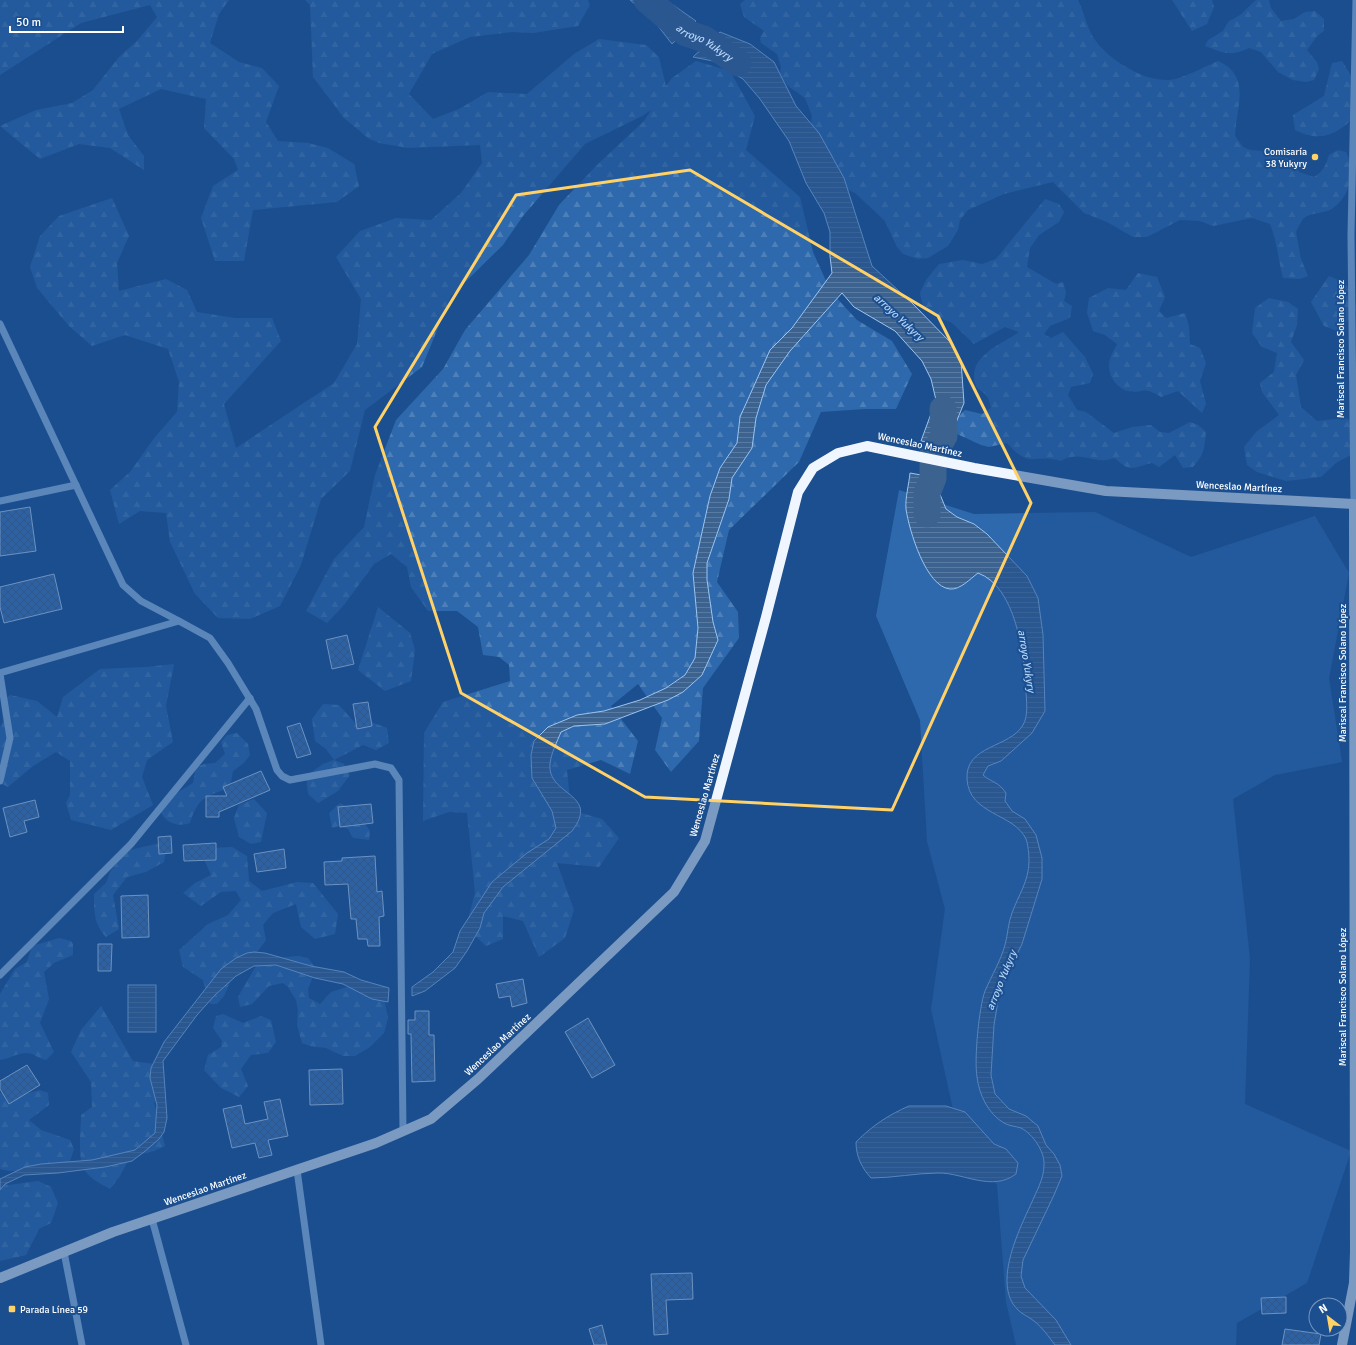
<svg xmlns="http://www.w3.org/2000/svg" width="1356" height="1345" font-family="Signika,sans-serif">
<style>
.grass{fill:#2e69ad}
.forest{fill:url(#forest-firs)}
.water{fill:url(#water-rules);stroke:#9cc4f0}
.lines{fill:none;stroke-linecap:round;stroke-linejoin:round}
.river{stroke:#3c6290;stroke-width:27}
.building{fill:url(#building-cross-hatch);stroke:#cfe3fa}
.minor{stroke:#a9c9ee;stroke-width:7}
.major{stroke:#f0f6ff;stroke-width:10}
.marked{fill:none;stroke:#ffd166;stroke-width:3;stroke-linejoin:round}
.poi-dot{fill:#ffd166;stroke:#1b4f8f;stroke-width:1.5}
.labels{text-anchor:middle;stroke-width:4;stroke-linejoin:round;paint-order:stroke}
.poi-label{font-size:10px;fill:#fff;stroke:#1b4f8f;text-anchor:end}
.street-label{font-size:10px;fill:#fff;stroke:#1b4f8f}
.water-label{font-size:11px;font-style:italic;fill:#b5d3f5;stroke:#1b4f8f}
</style>
<defs>
<pattern id="forest-firs" width="22" height="20" patternUnits="userSpaceOnUse"><rect width="22" height="20" fill="#2e69ad"/><path d="M5 1l3.5 6h-7zM16 11l3.5 6h-7z" fill="#4d80b9"/></pattern>
<pattern id="water-rules" width="6" height="5" patternUnits="userSpaceOnUse"><rect width="6" height="5" fill="#3c6290"/><path d="M0 2.5h6" fill="none" stroke="#597aa1"/></pattern>
<pattern id="building-cross-hatch" width="8" height="8" patternUnits="userSpaceOnUse"><rect width="8" height="8" fill="#4478b7"/><path d="M0 0l8 8M0 8l8-8" fill="none" stroke="#486282"/></pattern>
</defs>
<rect width="100%" height="100%" fill="#1b4f8f"/>
<!-- grass -->
<path class="grass" d="M899,490L974,514L1095,512L1191,557L1315,516L1349,573L1329,678L1342,762L1275,775L1233,799L1250,959L1245,1104L1351,1151L1307,1283L1237,1323L1236,1345H1016L1006,1302L997,1185L954,1114L931,1009L945,909L927,841L920,720L876,616Z"/>
<!-- forest -->
<g class="forest">
<path d="M0,0H229L219,14L210,43L239,62L262,68L279,86L266,122L278,141L308,143L328,148L354,164L359,186L337,202L253,210L244,261H215L201,218L213,186L238,170L234,159L204,128L206,99L161,89L119,109L128,135L144,156V170L110,148L79,144L40,159L0,126L36,110L72,103L93,90L119,57L137,41L157,17L150,5L81,23L0,75Z"/>
<path d="M305,0H588L590,5L578,26L533,33L512,32L470,37L432,54L409,94L433,119L459,109L488,92L527,94L574,54L599,39L646,45L659,57L666,86L672,78L696,61L730,71L755,116L746,150L800,197L813,252L831,292L857,320L892,341L912,374L896,409H865L821,412L799,462L729,530L717,582L738,612L739,638L703,688L699,741L671,772L655,750L662,718L638,684L611,706L638,741L630,774L601,760L567,770L571,810L602,819L619,838L599,867L557,863L574,910L565,938L539,957L523,921L503,916V939L486,946L466,927L475,893L467,813L449,812L423,821L424,733L443,702L510,681L509,665L499,657L483,655L478,627L457,611H428L411,587L407,567L391,554L374,564L344,605L327,623L306,611L334,559L364,527L375,475L396,420L443,369L465,330L529,255L559,205L596,166L644,121L651,110L642,116L585,144L523,216L503,245L451,296L422,367L365,410L350,471L321,499L301,565L280,606L250,619L218,618L195,594L170,542L166,513L140,511L119,524L110,490L130,472L155,437L177,412L179,382L168,349L125,335L92,346L69,326L37,288L30,267L40,236L59,216L112,198L129,236L117,263L119,291L166,279L187,290L197,312L235,318H272L281,341L224,404L236,448L334,383L357,344L361,299L336,257L360,231L396,218L431,220L461,193L482,163L480,145L408,148L379,143L368,138L344,118L313,77L310,5Z"/>
<path d="M745,0H1078C1084,12 1086,25 1093,37C1106,58 1143,82 1169,80C1182,79 1204,67 1218,61C1252,76 1236,107 1235,136L1243,147L1250,150L1263,151L1273,156L1294,159L1299,172L1314,177C1323,172 1326,165 1329,155L1338,150L1346,152C1355,170 1351,196 1333,208C1325,214 1312,212 1304,218C1301,221 1298,228 1296,232L1301,259L1308,276L1300,279L1283,278C1278,259 1277,241 1270,224L1252,218L1213,226L1200,221L1180,220L1147,237H1133L1107,222L1084,213L1053,182L1004,194L968,210L960,220L958,230L948,246L928,258L918,259L903,254L897,247L885,221L855,193L839,185L810,134L812,116L805,98L788,86L780,75L781,67L777,54L761,43L760,38L764,31L744,17L740,4Z"/>
<path d="M1172,0H1212L1214,7L1207,24L1192,31Z"/>
<path d="M1256,0H1269L1271,8L1281,21L1294,19L1305,12L1315,11L1324,19V31L1317,36L1307,50L1317,62L1319,69L1314,80L1306,82L1293,80L1278,72L1261,52L1249,48C1230,57 1224,53 1205,46L1208,40L1223,31L1228,22L1240,15Z"/>
<path d="M1342,61L1353,79L1356,115C1337,135 1321,143 1295,130L1293,115L1324,96L1332,63Z"/>
<path d="M1045,199L1059,204L1064,212L1059,222L1039,235L1030,248L1027,267L1056,284L1063,282L1066,292L1064,301L1072,306L1070,318L1050,326L1044,334L1051,338L1063,332L1085,357L1093,374L1090,383L1071,387L1068,395L1077,410L1086,412L1114,433L1132,427L1151,425L1160,432L1169,433L1190,422L1198,425L1206,432C1204,449 1205,453 1193,467L1183,468L1175,455L1159,467L1152,463C1144,464 1135,470 1127,467C1123,466 1118,460 1114,458C1095,466 1081,449 1061,461C1033,453 1031,470 1007,443L989,447L981,445L957,434C955,423 957,417 965,410L982,414L991,408C990,403 989,398 985,394C982,391 977,389 976,386C965,357 1002,344 1019,332L1005,327L974,344L951,322L939,318L923,306L920,293L926,280L939,264L963,260L982,264L996,259Z"/>
<path d="M1138,273L1157,277L1165,297L1159,311L1166,318L1185,313L1189,326L1190,344L1200,348L1206,363L1200,381L1206,404L1202,413L1178,391L1161,397C1142,385 1144,394 1128,391C1118,389 1109,377 1109,367C1108,360 1114,350 1117,344L1105,335L1093,331L1087,313L1089,298L1108,288L1126,290Z"/>
<path d="M1329,276C1346,282 1356,292 1356,311L1337,331L1324,326L1311,302Z"/>
<path d="M1269,298L1288,302L1298,309L1297,325L1291,342L1304,360L1296,375L1301,407L1317,421L1346,418L1356,423V452L1336,463L1321,477L1286,481L1257,472L1247,465L1244,447L1256,432L1279,415L1262,392L1260,383L1274,372L1277,353L1262,347L1252,333L1255,308Z"/>
<path d="M378,607L410,633L415,650L411,681L385,691L358,670Z"/>
<path d="M174,664L166,706L173,742L147,760L142,777L153,805L111,830L71,820L66,803L70,795V761L56,752L33,766L8,787L0,783V727L3,721L1,703L10,695L37,701L57,717L63,697L100,669L145,667Z"/>
<path d="M323,704L339,705L356,724L371,722L387,728L389,743L376,750L363,745L334,760L344,764L350,775L338,791L318,803L308,794L306,776L323,764L334,760L326,749L315,741L312,719Z"/>
<path d="M237,733L248,744L250,755L244,763L233,771L230,788C206,796 198,797 190,823C178,827 168,824 161,813L164,801L193,783L196,767L204,764L215,763L225,754L221,742L227,735Z"/>
<path d="M254,799L267,813L261,842L251,844L239,837L234,818L239,805Z"/>
<path d="M340,803C353,809 362,819 370,831L369,840L353,838L348,829L339,826L332,828L329,813Z"/>
<path d="M160,843L166,850L164,862L146,872L127,877L113,895L119,929L106,937C94,924 94,912 94,894L106,883L110,872L126,851Z"/>
<path d="M232,847L247,856L249,881L262,891L297,882L313,883L338,914L335,934L315,939L301,927L296,904L273,913L263,925L266,940L253,958L231,980L224,996L217,1004H210L203,980L183,967L179,950L208,924L228,915L241,900L236,891L221,892L201,906L183,893L195,883L211,875L203,857L211,848Z"/>
<path d="M59,938L71,941L73,944V955L54,963L44,972L49,999L40,1023L54,1052L46,1060C40,1059 37,1056 32,1054C21,1050 10,1059 0,1060V994L15,969L27,962L32,946Z"/>
<path d="M297,956L308,958L316,969L308,989L309,998L320,1004L331,992L353,985L381,995L385,1003L388,1018L384,1033L370,1047L355,1056H343L326,1048L310,1046L302,1043L297,1025L298,1010L296,1000L288,987L283,983L269,986L252,1004L240,1007L238,997L256,966L268,959Z"/>
<path d="M101,1006L133,1061L161,1065L165,1084L154,1103L165,1146L154,1151L130,1157L120,1176L110,1189C101,1184 91,1179 85,1171C77,1160 81,1129 81,1115L92,1107L91,1082L71,1052L81,1030Z"/>
<path d="M223,1014L243,1023L261,1016L271,1020L276,1042L268,1053L251,1055L241,1069L248,1086L239,1097L221,1088L204,1070L208,1055L221,1047L222,1041L213,1028L216,1016Z"/>
<path d="M40,1090L48,1093L49,1105L29,1120L41,1130L70,1140L74,1149L70,1161L58,1170L9,1171L0,1169V1093L8,1092L21,1095Z"/>
<path d="M38,1181L51,1187L58,1203L51,1223L39,1229L26,1255L0,1261V1183L9,1185Z"/>
</g>
<!-- water -->
<g class="water">
<path d="M630,0H666L696,21L672,44L651,17Z"/>
<path d="M720,32L750,44L774,62L796,106L819,133L844,178L872,266L913,304L953,345L961,361L964,403L947,445L921,441L936,400L931,379L922,361L895,331L854,307L842,293L790,351L766,385L756,418L752,448L732,478L729,499L707,563V580L713,622L718,640L702,675L683,692L668,700L605,724L574,726L561,732C557,742 551,753 550,764C547,796 601,793 572,831L503,887L484,913L480,928L467,951L455,968L425,991L412,996V987L433,972L453,952L460,931L492,882L527,853L549,839L556,828L552,811L532,778L531,755L534,741L548,727L577,715L604,711L640,700L666,688L685,675L695,658L698,628L693,573L710,496L720,468L737,443L740,417L770,350L792,328L832,273L830,256V232L824,213L806,183L789,141L760,99L743,79L713,61L693,57Z"/>
<path d="M910,473L938,478L939,492L946,509L957,517L974,524L987,534L1027,576L1038,598L1043,635L1045,711L1032,733L1001,761L988,766L983,775C992,783 998,781 1006,793L1005,801L1012,811L1025,819L1036,835L1042,858V879L1022,944L1000,989L994,1025L991,1075L995,1094L1009,1109L1026,1116L1038,1126L1046,1145L1054,1154L1060,1165L1062,1176L1054,1195L1023,1260L1021,1276L1025,1288L1056,1320L1071,1345H1055C1049,1337 1042,1327 1034,1321C1025,1314 1021,1315 1013,1304C996,1277 1019,1230 1031,1204C1036,1192 1044,1179 1044,1165C1045,1152 1033,1134 1021,1128C1015,1126 1009,1126 1004,1123C988,1114 979,1094 977,1077C974,1059 979,1007 985,991C992,975 1001,960 1005,945C1008,934 1008,923 1012,913C1018,896 1029,881 1029,861C1029,855 1028,844 1026,839C1014,813 969,815 967,779C965,745 1010,748 1023,725C1029,715 1026,700 1026,689C1024,654 1016,587 978,573C970,579 960,590 950,589C926,587 909,530 906,509C905,498 909,484 910,473Z"/>
<path d="M254,952L265,953L311,966L344,972L361,980L389,988L388,1002L372,999L343,984L315,978L276,965L254,966L236,976L215,995L197,1015L163,1061L167,1118L164,1132L159,1139L144,1152L132,1161L105,1167L58,1173L24,1175L5,1184L0,1190V1179L25,1167L41,1164L92,1160L135,1150L155,1133L157,1105L150,1078L151,1068L164,1042L221,969L236,958L247,953Z"/>
<rect x="128" y="985" width="28" height="47"/>
<path d="M909,1106H946L965,1112L994,1144L1006,1149L1018,1163L1016,1174C992,1192 964,1173 939,1173C916,1173 893,1178 871,1178C862,1168 856,1157 856,1142C872,1126 888,1115 909,1106Z"/>
</g>
<g class="lines">
<!-- river -->
<g class="river">
<path id="s1" d="M647,0L686,33L704,39L738,63"/>
<path d="M927,514V493L933,478V454L944,436L943,409"/>
</g>
</g>
<!-- building -->
<g class="building">
<path d="M30,507L36,551L0,556V512Z"/>
<path d="M54,574L62,609L4,623L0,607V587Z"/>
<path d="M347,635L354,664L332,669L326,640Z"/>
<path d="M368,702L372,726L357,729L353,704Z"/>
<path d="M300,723L311,754L297,758L287,727Z"/>
<path d="M261,771L270,790L219,812V817H206V796H227L223,787Z"/>
<path d="M35,800L39,817L24,821L27,832L10,837L3,808Z"/>
<path d="M371,804L373,823L340,827L338,807Z"/>
<path d="M171,836L172,853L159,854L158,837Z"/>
<path d="M216,843V860L184,861L183,845Z"/>
<path d="M284,849L286,868L257,872L254,854Z"/>
<path d="M375,856L377,892L382,891L384,916L379,917L380,946H368L367,939H358L356,919H351L348,884L325,885L324,862L342,861V858Z"/>
<path d="M148,895L149,937L122,938L121,896Z"/>
<path d="M98,944H112L111,971H98Z"/>
<path d="M523,979L527,1003L512,1007L510,996L499,998L496,984Z"/>
<path d="M415,1011H429V1035H434L435,1081L412,1082L411,1034H408V1020H415Z"/>
<path d="M588,1018L615,1065L592,1078L565,1032Z"/>
<path d="M27,1065L40,1085L9,1104L0,1089V1081Z"/>
<path d="M342,1069L343,1104L310,1105L309,1070Z"/>
<path d="M280,1099L288,1136L268,1140L272,1155L259,1158L255,1143L232,1148L223,1109L241,1105L245,1124L268,1119L264,1102Z"/>
<path d="M692,1273L693,1299L666,1300L668,1334L654,1335L651,1274Z"/>
<path d="M1286,1297V1313L1262,1314L1261,1298Z"/>
<path d="M602,1325L607,1345H594L589,1329Z"/>
<path d="M1285,1329L1321,1334L1319,1345H1282Z"/>
</g>
<g class="lines">
<!-- minor -->
<g class="minor">
<path d="M0,324L123,585L141,601L179,621"/>
<path d="M0,501L76,485"/>
<path d="M1354,504L1351,235L1356,0"/>
<path d="M0,673L179,621L210,638L228,663L256,709L277,770L282,776L290,780L375,764L391,768L399,780L403,1131"/>
<path d="M0,674L10,738L0,781"/>
<path d="M0,975L131,844L250,698"/>
<path d="M297,1170L321,1345"/>
<path d="M152,1219L186,1345"/>
<path d="M64,1252L82,1345"/>
</g>
<!-- major -->
<path class="major" d="M0,1278L113,1232L376,1143L431,1119L478,1079L674,892L705,841L766,617L798,492L813,468L838,453L867,446L974,468L1106,491L1354,504L1355,1252L1354,1283L1342,1345"/>
</g>
<!-- marked area -->
<path d="M0 0H1356V1345H0ZM690,170L938,316L1031,503L892,810L645,797L461,693L375,427L516,195Z" fill="#1b4f8f" fill-opacity=".55" fill-rule="evenodd"/>
<path class="marked" d="M690,170L938,316L1031,503L892,810L645,797L461,693L375,427L516,195Z"/>
<!-- markers -->
<g class="poi-dot">
<circle cx="1315" cy="157" r="4"/>
<rect x="8" y="1305" width="8" height="8" rx="2"/>
</g>
<g class="labels">
<!-- poi labels -->
<g class="poi-label">
<text x="1307" y="155">Comisaría<tspan x="1307" dy="12">38 Yukyry</tspan></text>
<text x="20" y="1313" text-anchor="start">Parada Línea 59</text>
</g>
<!-- street labels -->
<g class="street-label">
<text transform="translate(1340 349) rotate(-90)" y="4">Mariscal Francisco Solano López</text>
<text transform="translate(920 444) rotate(12)" y="4">Wenceslao Martínez</text>
<text transform="translate(1239 486) rotate(3)" y="4">Wenceslao Martínez</text>
<text transform="translate(1342 673) rotate(-90)" y="4">Mariscal Francisco Solano López</text>
<text transform="translate(704 795) rotate(-74)" y="4">Wenceslao Martínez</text>
<text transform="translate(1342 997) rotate(-90)" y="4">Mariscal Francisco Solano López</text>
<text transform="translate(497 1044) rotate(-43)" y="4">Wenceslao Martínez</text>
<text transform="translate(205 1188) rotate(-19)" y="4">Wenceslao Martínez</text>
</g>
<!-- water labels -->
<g class="water-label">
<text dy="4" stroke="none"><textPath href="#s1" startOffset="72">arroyo Yukyry</textPath></text>
<text transform="translate(899 317) rotate(43)" y="4">arroyo Yukyry</text>
<text transform="translate(1027 661) rotate(81)" y="4">arroyo Yukyry</text>
<text transform="translate(1001 980) rotate(-68)" y="4">arroyo Yukyry</text>
</g>
</g>
<!-- north arrow -->
<g transform="translate(1328 1317) rotate(329)"><circle r="19" fill="#1b4f8f" stroke="#7695bc"/>
<path d="M0-3L7 15L0 10L-7 15Z" fill="#ffd166"/>
<text y="-6" font-size="11" font-weight="bold" text-anchor="middle" fill="#ffffff">N</text>
</g>
<!-- scale -->
<path d="M10 26v6h113v-6" fill="none" stroke="#ffffff" stroke-width="2"/>
<text x="16" y="26" font-size="12" fill="#ffffff" stroke="#1b4f8f" stroke-width="3" paint-order="stroke">50 m</text>
</svg>
